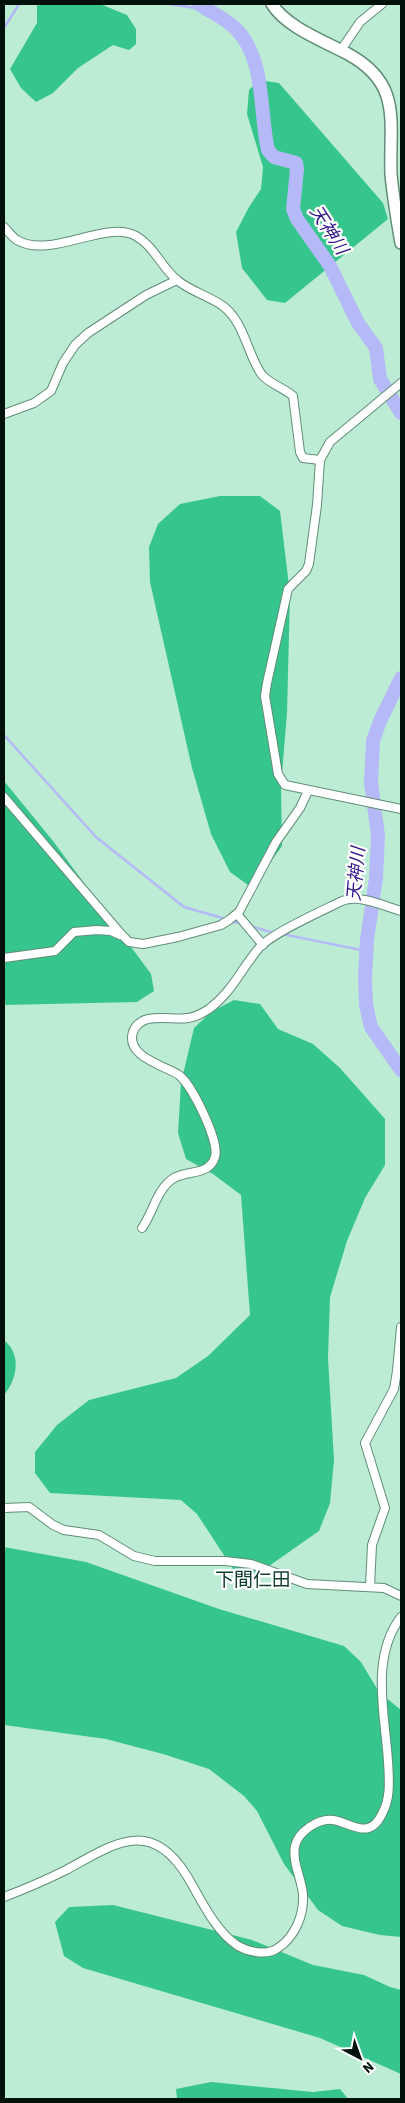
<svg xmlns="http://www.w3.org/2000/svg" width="405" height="2103" font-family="'Source Sans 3','Noto Sans JP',sans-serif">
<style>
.forest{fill:#37c58e}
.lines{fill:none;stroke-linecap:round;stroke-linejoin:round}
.stream{stroke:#b6b9f7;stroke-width:2.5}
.river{stroke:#b6b9f7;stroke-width:14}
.street-casing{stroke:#608e77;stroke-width:10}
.secondary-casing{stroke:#608e77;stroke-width:14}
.street{stroke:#fff;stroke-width:8}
.secondary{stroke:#fff;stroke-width:11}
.labels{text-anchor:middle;stroke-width:4.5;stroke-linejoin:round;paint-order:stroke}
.water-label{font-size:18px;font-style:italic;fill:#32178b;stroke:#fff}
.quarter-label{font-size:19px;fill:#103f2c;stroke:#fff}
</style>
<rect width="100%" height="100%" fill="#bcecd3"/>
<!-- forest -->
<g class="forest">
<path d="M37,4H100L127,15L136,29V44L129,50L113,45L78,68L53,93L36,102L21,88L10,69L37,23Z"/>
<path d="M259,80L279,83L383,203L388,219L285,303L267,300L242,268L236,232L249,207L261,189L263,167L247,114L249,90Z"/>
<path d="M220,496H260L280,511L290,594L287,713L281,786L282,846L265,870L248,885L230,872L211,834L192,768L150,582L149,547L158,524L180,504Z"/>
<path d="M4,781L53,841L151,974L154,991L137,1002L4,1005Z"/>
<path d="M234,1000L260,1004L278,1029L313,1044L340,1068L385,1119V1165L365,1198L347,1241L330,1297L328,1358L334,1460L330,1503L319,1531L259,1573L239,1578L197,1514L181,1500L50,1493L35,1473V1452L57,1425L89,1400L176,1378L208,1356L250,1315L241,1195L213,1174L186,1159L178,1133L181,1083L194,1028L211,1012Z"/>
<path d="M4,1340C22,1355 17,1379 4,1395Z"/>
<path d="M4,1547L86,1562L219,1609L344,1646L361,1662L379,1692L401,1710V1937L380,1935L342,1926L318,1910L284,1864L257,1811L244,1796L209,1769L163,1754L106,1739L4,1725Z"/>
<path d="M113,1905L252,1940L313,1965L364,1975L390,1987L401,1990V2074L320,2038L83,1968L64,1956L55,1922L69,1907Z"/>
<path d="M211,2082L313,2092L340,2089L348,2099H177L176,2089Z"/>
</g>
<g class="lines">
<!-- stream -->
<g class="stream">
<path d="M169,4L208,10"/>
<path d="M4,28L19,4"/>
<path d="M4,735L96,837L184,907L226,919"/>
<path d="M231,921L243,924"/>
<path d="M250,926L274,933"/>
<path d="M282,934L366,951"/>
</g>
<!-- river -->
<g class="river">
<path d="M199,4C210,12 225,18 235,28C266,58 259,111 268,150L274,157L296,163L297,169L293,209L297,219L330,266L358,323L376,348L380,379L401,413"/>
<path d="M401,678L380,721L373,741L371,782L378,836L376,878L367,940L365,977L366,1005L371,1027L401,1070"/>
</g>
<defs>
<g id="street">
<path d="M341,50L360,22L382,4"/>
<path d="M4,227C8,231 12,237 17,240C51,260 105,219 136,236C154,246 161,267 177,280C190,291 209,296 223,306C245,323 247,354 262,375C270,384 284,388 293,396L300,452L303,458L320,460"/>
<path d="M401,383L330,442L320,460L317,505L309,564L306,571L288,589L267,683L265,696L278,774L285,785L401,809"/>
<path d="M4,414L34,403L51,391L63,363L75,345L88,333L146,295L177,280"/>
<path d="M4,797L122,935L129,942L143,944L178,937L221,925L229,920L239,912L276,842L300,808L308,791"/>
<path d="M237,914L263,945"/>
<path d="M4,958L55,951L74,932L97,930L111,931L120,935"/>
<path d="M142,1228C153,1213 157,1188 174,1178C187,1170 209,1176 215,1157C220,1142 192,1085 179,1075C166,1066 125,1057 133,1032C141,1010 172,1021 188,1018C195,1017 203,1013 209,1009C233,991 241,969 259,948C272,933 322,911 342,901C359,894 384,906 401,911"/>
<path d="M4,1508L29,1507L53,1525L64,1530L99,1535L134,1556L155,1561H225L251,1564L307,1584L384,1588L401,1596"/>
<path d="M370,1586L372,1545L385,1508L365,1443L394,1389L397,1371L401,1327"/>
<path d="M4,1897C25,1889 46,1880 66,1870C112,1845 150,1816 187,1876C201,1899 214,1930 238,1946C249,1952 267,1956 278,1948C295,1937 304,1915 303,1895C302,1879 292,1863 295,1846C298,1832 318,1818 333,1820C352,1823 369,1841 382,1814C391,1798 389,1779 388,1761C385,1715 370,1657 401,1617"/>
</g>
<path id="secondary" d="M272,4C286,27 324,41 348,54C403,84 389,122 391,174C393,197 397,220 401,243"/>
</defs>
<!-- street casing -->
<use href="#street" class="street-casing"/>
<!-- secondary casing -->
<use href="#secondary" class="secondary-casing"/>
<!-- street -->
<use href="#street" class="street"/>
<!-- secondary -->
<use href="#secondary" class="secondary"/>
</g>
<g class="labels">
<!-- water labels -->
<g class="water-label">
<text transform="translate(329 230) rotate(57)" y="6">天神川</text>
<text transform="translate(356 874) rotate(-85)" y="6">天神川</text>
</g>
<!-- quarter labels -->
<g class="quarter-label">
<text x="253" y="1586">下間仁田</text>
</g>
</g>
<!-- border -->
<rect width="405" height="2103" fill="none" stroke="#02120a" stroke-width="10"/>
<!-- north arrow -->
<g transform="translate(360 2058) rotate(139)" stroke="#ffffff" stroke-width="4" paint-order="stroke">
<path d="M0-4L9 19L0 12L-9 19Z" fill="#02120a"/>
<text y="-8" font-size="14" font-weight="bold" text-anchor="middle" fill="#02120a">N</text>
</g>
</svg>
